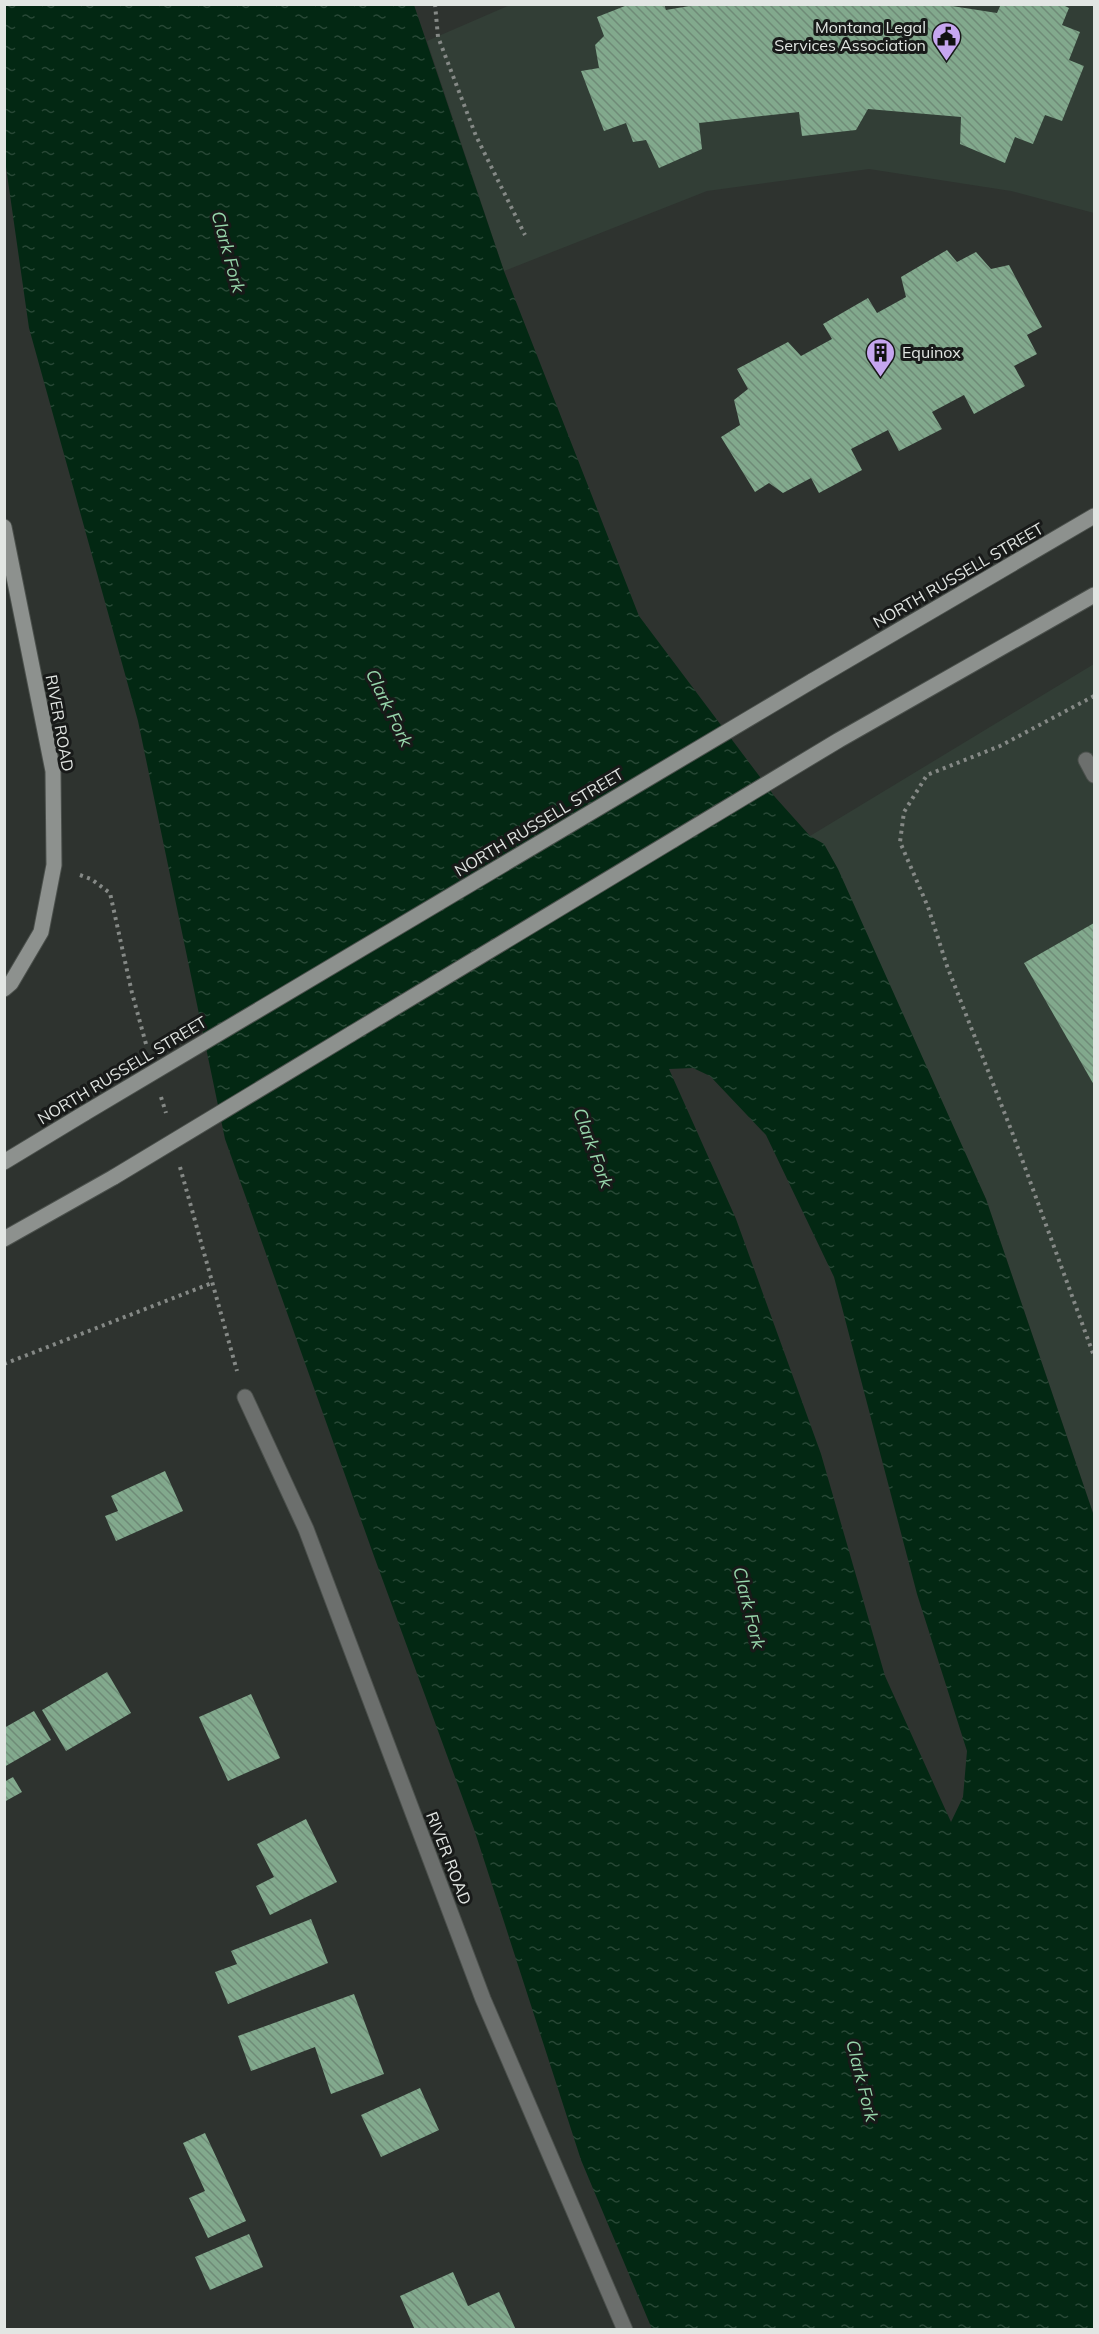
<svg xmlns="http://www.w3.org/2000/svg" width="1099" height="2334" font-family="Mulish,sans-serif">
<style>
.built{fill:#323e36}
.water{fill:url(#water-ripples);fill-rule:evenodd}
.building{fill:url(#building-back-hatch)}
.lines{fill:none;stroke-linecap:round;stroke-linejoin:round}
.lane-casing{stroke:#4b504c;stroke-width:17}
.street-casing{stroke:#4b504c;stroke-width:17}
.secondary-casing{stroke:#4b504c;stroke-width:17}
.path{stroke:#858986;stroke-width:4;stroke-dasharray:3 4.5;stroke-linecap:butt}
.lane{stroke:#6c6f6d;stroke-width:15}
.street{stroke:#6c6f6d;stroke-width:15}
.secondary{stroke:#8d918e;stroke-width:15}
.secondary-bridge-casing{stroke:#4b504c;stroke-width:17;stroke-linecap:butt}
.secondary-bridge{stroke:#8d918e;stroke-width:15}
.labels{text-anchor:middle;stroke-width:6;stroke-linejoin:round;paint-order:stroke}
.poi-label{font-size:16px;fill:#e2e6e3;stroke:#181a19;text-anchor:end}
.street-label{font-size:16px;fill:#e2e6e3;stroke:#181a19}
.water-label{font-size:18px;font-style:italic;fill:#97d6ab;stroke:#181a19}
</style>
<defs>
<pattern id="water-ripples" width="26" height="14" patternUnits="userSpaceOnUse" patternTransform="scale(1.5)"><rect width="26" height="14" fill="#032813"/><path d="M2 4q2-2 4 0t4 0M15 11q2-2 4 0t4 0" fill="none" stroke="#274735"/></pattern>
<pattern id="building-back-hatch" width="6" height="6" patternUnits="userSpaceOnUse" patternTransform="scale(1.5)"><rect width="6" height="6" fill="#82a98d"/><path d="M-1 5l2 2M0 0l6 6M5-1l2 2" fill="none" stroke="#6f8b77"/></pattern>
</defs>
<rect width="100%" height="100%" fill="#2e332f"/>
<!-- built -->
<g class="built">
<path d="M510,5H1094V213L1011,191L869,169L707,191L504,271L427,41Z"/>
<path d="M1094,664V1516L986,1199L810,836Z"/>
</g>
<!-- water -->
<path class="water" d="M4,5H414L504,271L639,616L775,797L810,836L824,844L838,869L986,1199L1094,1516V2329H652L581,2160L474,1829L375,1559L225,1139L138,721L29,328L5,160ZM693,1068L710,1076L766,1135L834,1277L917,1594L967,1751L963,1797L951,1822L885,1676L821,1454L736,1219L669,1069Z"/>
<!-- building -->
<g class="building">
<path d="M630,4H664L666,10L701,4H939L997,13L1001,4H1061L1069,8L1062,25L1080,32L1069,60L1084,66L1062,121L1045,115L1033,144L1015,137L1005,163L960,144L961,117L868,109L856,130L802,136L799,112L699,123L702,149L659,168L646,140L633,142L626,123L604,131L581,71L599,68L595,45L604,36L597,17Z"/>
<path d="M947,250L957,262L976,252L991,269L1009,265L1042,327L1027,335L1037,354L1014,366L1025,386L974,414L964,395L932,412L942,429L899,451L888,430L851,449L862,470L819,493L811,478L783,493L769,483L755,492L721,437L740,425L734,400L748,389L737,369L788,342L801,356L832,339L823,324L868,298L877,313L906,297L901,277Z"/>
<path d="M1094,923V1085L1024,963Z"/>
<path d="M165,1471L183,1511L116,1541L105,1516L118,1511L111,1496Z"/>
<path d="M107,1672L131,1713L66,1751L42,1710Z"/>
<path d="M251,1694L280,1758L228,1781L199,1717Z"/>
<path d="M34,1711L51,1740L4,1767V1728Z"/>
<path d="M13,1777L22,1792L4,1802V1782Z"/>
<path d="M306,1819L337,1882L270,1915L256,1886L274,1877L257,1844Z"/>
<path d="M311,1919L328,1963L228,2004L215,1972L237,1964L231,1951Z"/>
<path d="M354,1994L384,2074L331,2094L315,2047L251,2071L238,2036Z"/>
<path d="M420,2088L439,2130L381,2157L361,2115Z"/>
<path d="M205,2133L246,2221L208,2238L189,2198L205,2191L183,2143Z"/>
<path d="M249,2234L263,2267L210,2290L195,2257Z"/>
<path d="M453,2272L468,2306L499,2292L516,2330H415L400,2296Z"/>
</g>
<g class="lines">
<defs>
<path id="lane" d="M1086,760L1094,775"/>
<path id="street" d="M245,1397L306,1529L483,1999L625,2330"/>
<g id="secondary">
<path d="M4,527L53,771L54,865L41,932L11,983L4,989"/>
<path d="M812,681L1094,516"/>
<path d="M351,1034L839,740L1094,595"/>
<path d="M4,1162L85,1113"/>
<path d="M4,1239L114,1177"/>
</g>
</defs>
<!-- lane casing -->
<use href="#lane" class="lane-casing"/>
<!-- street casing -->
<use href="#street" class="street-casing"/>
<!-- secondary casing -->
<use href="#secondary" class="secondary-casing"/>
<!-- path -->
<g class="path">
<path d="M435,4L438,37L476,136L525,235"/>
<path d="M1094,696L1000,746L927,775L904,812L900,842L928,907L947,966L1012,1132L1094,1356"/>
<path d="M80,875L91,879L110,893L132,993L146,1044"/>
<path d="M161,1097L166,1113"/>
<path d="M180,1167L237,1371"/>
<path d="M4,1364L212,1283"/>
</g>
<!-- lane -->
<use href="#lane" class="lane"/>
<!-- street -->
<use href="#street" class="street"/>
<!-- secondary -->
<use href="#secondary" class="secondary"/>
<defs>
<g id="secondary-bridge">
<path d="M85,1113L812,681"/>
<path d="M114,1177L351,1034"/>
</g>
</defs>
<!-- secondary-bridge casing -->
<use href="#secondary-bridge" class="secondary-bridge-casing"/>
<!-- secondary-bridge -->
<use href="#secondary-bridge" class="secondary-bridge"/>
</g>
<!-- icons -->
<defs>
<symbol id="civic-pin" viewBox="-11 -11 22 30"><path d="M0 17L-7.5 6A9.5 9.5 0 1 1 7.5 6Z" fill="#c6a6f0" stroke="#181a19"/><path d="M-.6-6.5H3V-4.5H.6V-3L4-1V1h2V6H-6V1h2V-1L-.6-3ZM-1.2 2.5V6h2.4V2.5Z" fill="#111"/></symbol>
<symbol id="building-pin" viewBox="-11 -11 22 30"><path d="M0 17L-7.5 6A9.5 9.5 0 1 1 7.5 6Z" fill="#c6a6f0" stroke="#181a19"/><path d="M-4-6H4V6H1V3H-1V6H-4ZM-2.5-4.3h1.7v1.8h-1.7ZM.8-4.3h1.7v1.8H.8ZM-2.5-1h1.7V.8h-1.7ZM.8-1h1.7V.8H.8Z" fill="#111"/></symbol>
</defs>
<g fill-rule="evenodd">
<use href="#civic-pin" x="930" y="20" width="33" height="45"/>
<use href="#building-pin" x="864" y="336" width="33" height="45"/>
</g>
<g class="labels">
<!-- poi labels -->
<g class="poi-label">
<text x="926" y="33">Montana Legal<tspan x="926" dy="18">Services Association</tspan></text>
<text x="902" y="358" text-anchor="start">Equinox</text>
</g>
<!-- street labels -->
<g class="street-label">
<text transform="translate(958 575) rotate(-30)" y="6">NORTH RUSSELL STREET</text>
<text transform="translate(60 723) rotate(80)" y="6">RIVER ROAD</text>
<text transform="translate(539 822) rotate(-31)" y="6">NORTH RUSSELL STREET</text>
<text transform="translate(122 1070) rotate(-31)" y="6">NORTH RUSSELL STREET</text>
<text transform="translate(449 1858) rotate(69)" y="6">RIVER ROAD</text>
</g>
<!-- water labels -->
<g class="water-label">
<text transform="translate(228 252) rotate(75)" y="6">Clark Fork</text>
<text transform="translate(389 708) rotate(64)" y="6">Clark Fork</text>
<text transform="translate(593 1148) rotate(70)" y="6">Clark Fork</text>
<text transform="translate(749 1608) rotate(76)" y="6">Clark Fork</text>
<text transform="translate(862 2081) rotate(76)" y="6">Clark Fork</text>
</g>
</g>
<!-- border -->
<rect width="1099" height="2334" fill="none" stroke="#e2e6e3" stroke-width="12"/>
</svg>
